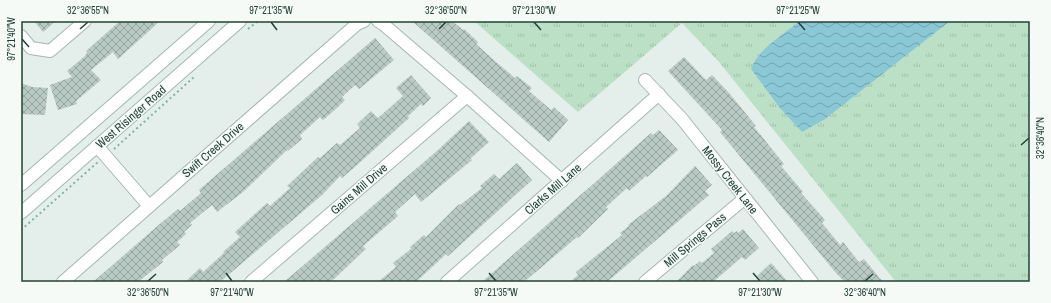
<svg xmlns="http://www.w3.org/2000/svg" width="1051" height="303" font-family="'Archivo Narrow',sans-serif">
<style>
.grass{fill:url(#grass-tufts)}
.water{fill:url(#water-waves)}
.building{fill:url(#building-cross-hatch)}
.lines{fill:none;stroke-linecap:round;stroke-linejoin:round}
.minor-casing{stroke:#a6b7b1;stroke-width:14}
.secondary-casing{stroke:#a1bab2;stroke-width:14}
.path{stroke:#83b3a5;stroke-width:2;stroke-dasharray:2 3;stroke-linecap:butt}
.minor{stroke:#fff;stroke-width:12}
.secondary{stroke:#fff;stroke-width:12}
.ticks{fill:none;stroke:#224139;stroke-width:1.5}
.labels{text-anchor:middle;stroke-width:3;stroke-linejoin:round;paint-order:stroke}
.street-label{font-size:12px;fill:#224139;stroke:#f5faf7}
.neatline{fill:none;stroke:#224139;stroke-width:1.5}
.ticks-label{font-size:10px;text-anchor:middle;fill:#224139}
</style>
<defs>
<pattern id="grass-tufts" width="24" height="20" patternUnits="userSpaceOnUse"><rect width="24" height="20" fill="#bce0c6"/><path d="M3 7l-1-3M5 7V3M7 7l1-3M15 17l-1-3M17 17v-4M19 17l1-3" fill="none" stroke="#a1c1ab"/></pattern>
<pattern id="water-waves" width="16" height="10" patternUnits="userSpaceOnUse"><rect width="16" height="10" fill="#8ac8d5"/><path d="M0 5q4-4 8 0t8 0" fill="none" stroke="#70a4ae"/></pattern>
<pattern id="building-cross-hatch" width="8" height="8" patternUnits="userSpaceOnUse"><rect width="8" height="8" fill="#b9c9c3"/><path d="M0 0l8 8M0 8l8-8" fill="none" stroke="#96a59f"/></pattern>
</defs>
<rect width="100%" height="100%" fill="#e4eeea"/>
<!-- grass -->
<path class="grass" d="M474,21H1030V282H896L719,62L682,23L578,112Z"/>
<!-- water -->
<path class="water" d="M800,21H950L825,119L802,132L780,108L751,69C759,48 783,35 800,21Z"/>
<!-- building -->
<g class="building">
<path d="M34,21H56L43,32Z"/>
<path d="M120,21H160L118,59L113,52L91,70L101,80L76,101L77,104L58,110L50,85L72,77L67,71L84,57L87,53L86,51Z"/>
<path d="M412,21H452L463,30L464,29L478,42L476,44L496,62L515,78L517,76L532,88L529,91L551,110L554,107L568,120L549,142Z"/>
<path d="M375,38L394,60L359,89L355,85L342,97L345,100L337,108L323,120L320,117L300,135L302,139L288,151L287,150L243,192L217,212L212,205L190,223L192,225L184,232L186,234L177,242L180,245L162,260L163,262L138,282H93L161,223L178,209L180,211L201,193L199,190Z"/>
<path d="M684,57L706,80L712,75L729,93L756,126L754,127L784,164L781,166L803,192L801,193L825,220L822,223L840,245L843,242L859,262L864,259L883,282H845L836,273L720,132L722,130L668,71Z"/>
<path d="M411,75L431,98L423,106L421,104L408,116L409,118L357,165L342,178L340,176L322,195L220,282H185L200,268L203,272L224,253L223,252L240,237L235,232L267,203L270,206L290,188L287,186L318,157L320,158L337,143L340,145L360,128L357,124L371,111L378,118L403,96L396,88Z"/>
<path d="M21,83L32,87L48,88L45,115L21,114Z"/>
<path d="M469,121L489,142L470,159L472,160L421,202L415,194L395,212L398,216L363,246L366,249L334,279L329,282H284L438,150Z"/>
<path d="M659,130L678,150L647,177L646,176L629,191L627,188L606,207L608,209L578,238L577,237L524,282H482L651,133L653,135Z"/>
<path d="M517,163L532,180L448,256L446,254L416,282H378L396,267L393,263L411,249L410,247L424,235L426,237L459,204L460,205L482,188L480,186L494,174L499,179Z"/>
<path d="M695,166L712,185L705,191L709,195L607,282H570L578,275L576,272L622,235L620,233L629,226L628,225L666,196Z"/>
<path d="M743,229L759,248L745,260L742,257L713,282H676L693,265L694,266L700,261L702,263L714,253L711,249L732,231L734,233L737,231L738,233Z"/>
<path d="M771,263L788,282H763L757,276Z"/>
</g>
<g class="lines">
<defs>
<g id="minor">
<path d="M378,21L383,24L467,96L562,181"/>
<path d="M21,36L31,48L50,51L85,21"/>
<path d="M645,80L682,119L812,282"/>
<path d="M97,146L149,206"/>
<path d="M63,282L357,24L364,21"/>
<path d="M251,282L467,96"/>
<path d="M447,282L659,94"/>
<path d="M645,282L745,198"/>
</g>
<g id="secondary">
<path d="M21,185L209,21"/>
<path d="M21,213L240,21"/>
</g>
</defs>
<!-- minor casing -->
<use href="#minor" class="minor-casing"/>
<!-- secondary casing -->
<use href="#secondary" class="secondary-casing"/>
<!-- path -->
<g class="path">
<path d="M248,29L258,21"/>
<path d="M114,149L194,77"/>
<path d="M21,230L98,162"/>
</g>
<!-- minor -->
<use href="#minor" class="minor"/>
<!-- secondary -->
<use href="#secondary" class="secondary"/>
</g>
<!-- ticks -->
<path class="ticks" d="M271,22L277,30M534,22L541,30M798,22L805,30M80,29L88,22M439,29L446,22M22,39L29,47M1021,145L1029,138M226,273L232,281M489,273L496,281M753,273L760,281M148,281L156,274M865,281L873,274"/>
<g class="labels">
<!-- street labels -->
<g class="street-label">
<text transform="translate(131 117) rotate(-41)" y="4">West Risinger Road</text>
<text transform="translate(213 150) rotate(-41)" y="4">Swift Creek Drive</text>
<text transform="translate(730 180) rotate(52)" y="4">Mossy Creek Lane</text>
<text transform="translate(359 189) rotate(-41)" y="4">Gains Mill Drive</text>
<text transform="translate(553 189) rotate(-41)" y="4">Clarks Mill Lane</text>
<text transform="translate(695 240) rotate(-40)" y="4">Mill Springs Pass</text>
</g>
</g>
<!-- border -->
<rect width="1051" height="303" fill="none" stroke="#f5faf7" stroke-width="44"/>
<rect x="22" y="22" width="1007" height="259" class="neatline"/>
<g class="ticks-label">
<text x="88" y="14">32°36'55"N</text>
<text x="271" y="14">97°21'35"W</text>
<text x="446" y="14">32°36'50"N</text>
<text x="534" y="14">97°21'30"W</text>
<text x="798" y="14">97°21'25"W</text>
<text transform="translate(11 39) rotate(-90)" y="4">97°21'40"W</text>
<text transform="translate(1040 138) rotate(-90)" y="4">32°36'40"N</text>
<text x="148" y="296">32°36'50"N</text>
<text x="232" y="296">97°21'40"W</text>
<text x="496" y="296">97°21'35"W</text>
<text x="760" y="296">97°21'30"W</text>
<text x="865" y="296">32°36'40"N</text>
</g>
</svg>
